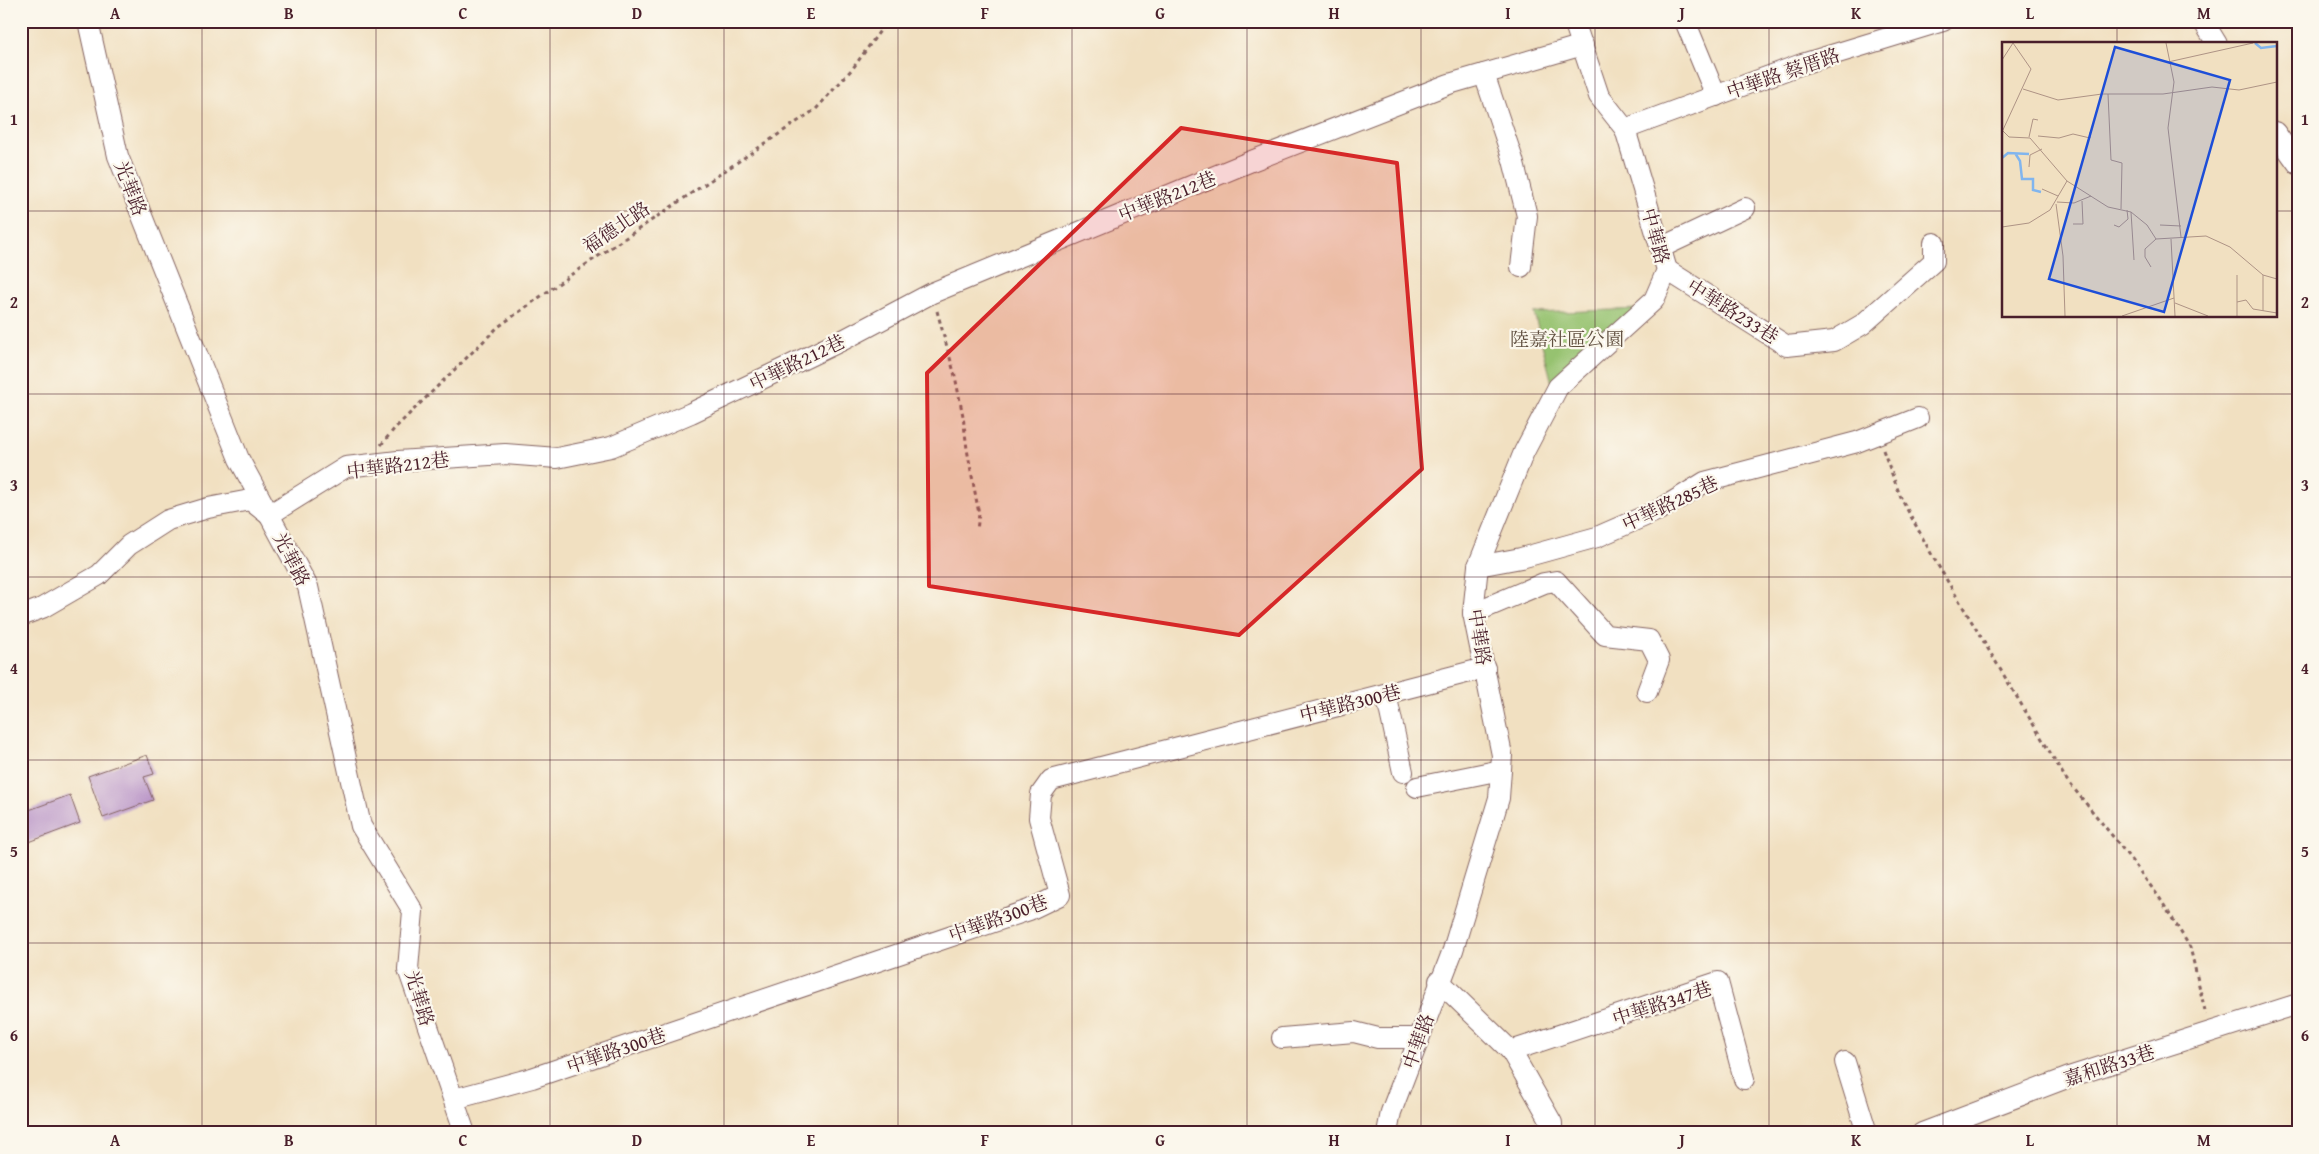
<svg xmlns="http://www.w3.org/2000/svg" width="2319" height="1154" font-family="'Gentium Book Plus','Noto Serif TC',serif">
<style>
.green{fill:#96c270;stroke:#70704e}
.building{fill:#bc99c9}
.lines{fill:none;stroke-linecap:round;stroke-linejoin:round}
.minor-casing{stroke:#846360;stroke-width:22}
.path{stroke:#846360;stroke-width:3;stroke-dasharray:4 4;stroke-linecap:butt}
.minor{stroke:#fff;stroke-width:20}
.marked{fill:#d62828;fill-opacity:0.2;stroke:#d62828;stroke-width:4;stroke-linejoin:round}
.grid{fill:none;stroke:#4a1f2b;stroke-width:1;stroke-opacity:0.55}
.labels{text-anchor:middle;stroke-width:4.5;stroke-linejoin:round;paint-order:stroke}
.street-label{font-size:19px;fill:#4a1f2b;stroke:#fbf7ec}
.park-label{font-size:19px;fill:#615040;stroke:#fbf7ec}
.inset-river{fill:none;stroke:#81b5ee;stroke-width:2.5}
.inset-road{fill:none;stroke:#ae9385;stroke-width:1}
.view{fill:#1d4ed8;fill-opacity:0.15;stroke:#1d4ed8;stroke-width:2.5}
.inset-edge{fill:none;stroke:#4a1f2b;stroke-width:2.5}
.neatline{fill:none;stroke:#4a1f2b;stroke-width:2}
.grid-label{font-size:16px;text-anchor:middle;font-weight:bold;fill:#4a1f2b}
</style>
<rect width="100%" height="100%" fill="#fbf7ec"/>
<filter id="ink" filterUnits="userSpaceOnUse"><feTurbulence type="fractalNoise" baseFrequency=".02" numOctaves="2"/><feDisplacementMap in="SourceGraphic" scale="10" xChannelSelector="R" yChannelSelector="G"/><feConvolveMatrix kernelMatrix="1 2 1 2 8 2 1 2 1" color-interpolation-filters="sRGB"/></filter>
<filter id="wash" filterUnits="userSpaceOnUse"><feTurbulence type="fractalNoise" baseFrequency=".0096" numOctaves="4" result="noise"/><feDisplacementMap in="SourceGraphic" scale="20" xChannelSelector="R" yChannelSelector="G"/><feGaussianBlur stdDeviation="1.12" result="paint"/><feColorMatrix in="noise" values="0 0 0 0 0 0 0 0 0 0 0 0 0 0 0 0 0 1.4 0 .05"/><feComposite in="paint" operator="in"/></filter>
<g filter="url(#wash)">
<rect width="100%" height="100%" fill="#f1e0c1"/>
<!-- green -->
<path class="green" d="M1639,309L1553,387L1534,313Z"/>
<g id="blocks">
<!-- building -->
<g class="building">
<path d="M147,755L154,774L144,777L153,800L103,818L88,776Z"/>
<path d="M70,795L80,823L21,845V813Z"/>
</g>
</g>
</g>
<g filter="url(#ink)">
<use href="#blocks" fill-opacity="0" stroke="#846360" stroke-width="1"/>
<g class="lines">
<defs>
<g id="minor">
<path d="M88,21L118,156L239,459L308,587L361,826L413,911L408,969L465,1133"/>
<path d="M1685,21L1716,96"/>
<path d="M2203,21L2217,44"/>
<path d="M1484,74L1513,160L1527,216L1521,267"/>
<path d="M1625,129L1802,64L1943,21"/>
<path d="M2275,132L2298,164"/>
<path d="M1660,248L1745,208"/>
<path d="M1667,270L1787,346L1834,341L1863,324L1934,261V243"/>
<path d="M1478,566L1521,558L1597,537L1661,509L1705,482L1857,442L1918,418"/>
<path d="M1473,613L1544,583L1556,581L1605,635L1649,640L1659,660L1647,692"/>
<path d="M21,616L42,608L99,575L129,545L168,520L208,508L250,500L269,515L346,467L398,461L505,454L557,458L611,447L691,413L845,339L932,293L1249,162L1449,84L1583,45"/>
<path d="M1386,694L1403,772"/>
<path d="M1417,787L1501,770"/>
<path d="M1439,981L1511,1051L1552,1123V1133"/>
<path d="M1282,1038L1354,1032L1378,1038H1419"/>
<path d="M1511,1051L1718,982L1744,1079"/>
<path d="M1845,1062L1867,1133"/>
<path d="M454,1099L532,1078L1029,910L1060,895L1039,818L1041,794L1051,780L1485,668"/>
<path d="M1387,1133L1391,1112L1453,950L1499,798L1502,755L1473,613L1478,566L1524,452L1558,387L1654,300L1667,270L1625,129L1599,96L1574,21"/>
<path d="M1922,1133L2072,1076L2298,1004"/>
</g>
</defs>
<!-- minor casing -->
<use href="#minor" class="minor-casing"/>
<!-- path -->
<g class="path">
<path d="M937,311L955,376L963,416L967,449L979,514L977,530"/>
<path d="M381,445L395,428L498,327L572,274L816,109L853,68L887,21"/>
<path d="M1883,450L1901,498L1933,557L2066,779L2119,844L2159,897L2190,947L2206,1015"/>
</g>
<!-- minor -->
<use href="#minor" class="minor"/>
</g>
</g>
<!-- marked area -->
<path class="marked" d="M1181,128L1397,163L1422,469L1239,635L929,586L927,373Z"/>
<!-- grid -->
<path class="grid" d="M202,21V1133M376,21V1133M550,21V1133M724,21V1133M898,21V1133M1072,21V1133M1247,21V1133M1421,21V1133M1595,21V1133M1769,21V1133M1943,21V1133M2117,21V44M21,211H2003M2275,211H2298M2117,316V1133M21,394H2298M21,577H2298M21,760H2298M21,943H2298"/>
<g class="labels">
<!-- street labels -->
<g class="street-label">
<text transform="translate(1783 73) rotate(-19)" y="7">中華路 蔡厝路</text>
<text transform="translate(131 188) rotate(69)" y="7">光華路</text>
<text transform="translate(1167 196) rotate(-22)" y="7">中華路212巷</text>
<text transform="translate(616 227) rotate(-34)" y="7">福德北路</text>
<text transform="translate(1656 236) rotate(75)" y="7">中華路</text>
<text transform="translate(1733 311) rotate(32)" y="7">中華路233巷</text>
<text transform="translate(797 362) rotate(-26)" y="7">中華路212巷</text>
<text transform="translate(398 465) rotate(-7)" y="7">中華路212巷</text>
<text transform="translate(1670 503) rotate(-25)" y="7">中華路285巷</text>
<text transform="translate(292 559) rotate(63)" y="7">光華路</text>
<text transform="translate(1480 637) rotate(81)" y="7">中華路</text>
<text transform="translate(1350 703) rotate(-14)" y="7">中華路300巷</text>
<text transform="translate(998 918) rotate(-20)" y="7">中華路300巷</text>
<text transform="translate(420 998) rotate(73)" y="7">光華路</text>
<text transform="translate(1662 1003) rotate(-18)" y="7">中華路347巷</text>
<text transform="translate(1418 1041) rotate(-70)" y="7">中華路</text>
<text transform="translate(616 1050) rotate(-19)" y="7">中華路300巷</text>
<text transform="translate(2109 1065) rotate(-18)" y="7">嘉和路33巷</text>
</g>
<!-- park labels -->
<g class="park-label">
<text x="1567" y="346">陸嘉社區公園</text>
</g>
</g>
<!-- overview -->
<g transform="translate(2002 42)">
<rect width="275" height="275" fill="#f1e0c1"/>
<path class="inset-river" d="M253,1L259,6L275,4M13,111L18,119L20,137H31V148L39,150M0,116L6,111L27,112"/>
<path class="inset-road" d="M164,1L172,40L166,86L179,195M0,18L11,1M166,20L251,1M21,47L56,58L100,52H161L210,45L237,48L275,40M106,52L109,118L120,121L119,167M0,88L7,95L28,96L65,139L106,165L129,170L145,183L154,197L204,194L228,205L261,233L275,237M0,90L29,27L11,1M36,94L57,96L71,92L88,96V90M27,95L31,77L36,78M27,125L28,113L40,107M40,147L56,154M55,160L72,161L89,154M54,162L61,214L63,274M129,170L132,218M71,182H81L80,159M112,183L117,185L126,177L125,168M158,183L179,184M0,185L27,181L48,168L65,139M169,197L173,274M149,225L143,215V207L154,197M235,233V274M235,260L244,258L251,267L275,271M173,261L206,274M261,269V233M120,274L172,256"/>
<path class="view" d="M113,5L228,38L162,270L47,237Z"/>
<rect width="275" height="275" class="inset-edge"/>
</g>
<!-- margin -->
<rect width="2319" height="1154" fill="none" stroke="#fbf7ec" stroke-width="55"/>
<rect x="28" y="28" width="2264" height="1098" class="neatline"/>
<g class="grid-label">
<text x="115" y="19">A</text>
<text x="289" y="19">B</text>
<text x="463" y="19">C</text>
<text x="637" y="19">D</text>
<text x="811" y="19">E</text>
<text x="985" y="19">F</text>
<text x="1160" y="19">G</text>
<text x="1334" y="19">H</text>
<text x="1508" y="19">I</text>
<text x="1682" y="19">J</text>
<text x="1856" y="19">K</text>
<text x="2030" y="19">L</text>
<text x="2204" y="19">M</text>
<text x="14" y="125">1</text>
<text x="2305" y="125">1</text>
<text x="14" y="308">2</text>
<text x="2305" y="308">2</text>
<text x="14" y="491">3</text>
<text x="2305" y="491">3</text>
<text x="14" y="674">4</text>
<text x="2305" y="674">4</text>
<text x="14" y="857">5</text>
<text x="2305" y="857">5</text>
<text x="14" y="1041">6</text>
<text x="2305" y="1041">6</text>
<text x="115" y="1146">A</text>
<text x="289" y="1146">B</text>
<text x="463" y="1146">C</text>
<text x="637" y="1146">D</text>
<text x="811" y="1146">E</text>
<text x="985" y="1146">F</text>
<text x="1160" y="1146">G</text>
<text x="1334" y="1146">H</text>
<text x="1508" y="1146">I</text>
<text x="1682" y="1146">J</text>
<text x="1856" y="1146">K</text>
<text x="2030" y="1146">L</text>
<text x="2204" y="1146">M</text>
</g>
</svg>
